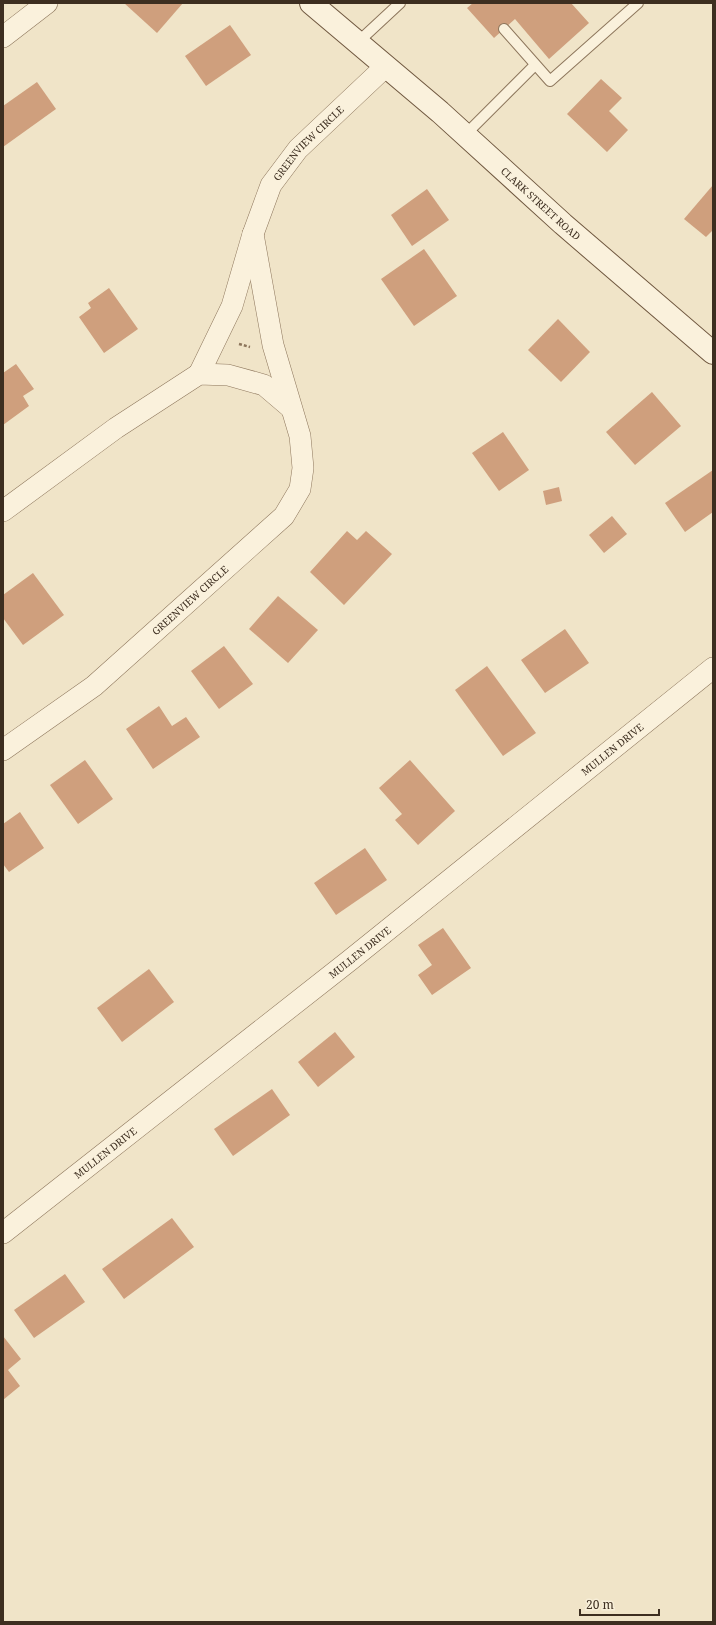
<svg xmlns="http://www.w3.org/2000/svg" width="716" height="1625" font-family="'Noto Serif',serif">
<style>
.building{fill:#cf9f7d}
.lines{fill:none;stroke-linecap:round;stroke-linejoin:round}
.lane-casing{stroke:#8d765c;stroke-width:12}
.street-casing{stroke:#8d765c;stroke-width:22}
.secondary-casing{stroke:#6f573f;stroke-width:24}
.path{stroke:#8d765c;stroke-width:2.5;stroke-dasharray:3 2;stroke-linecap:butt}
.lane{stroke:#faf1dc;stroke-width:10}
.street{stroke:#faf1dc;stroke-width:21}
.secondary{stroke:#faf1dc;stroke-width:22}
.labels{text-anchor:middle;stroke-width:4;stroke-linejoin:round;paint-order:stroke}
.street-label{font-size:10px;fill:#3d2e20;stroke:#f7eed8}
</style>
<rect width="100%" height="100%" fill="#f0e4c8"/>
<!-- building -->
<g class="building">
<path d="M124,3H183L157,33Z"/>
<path d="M473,3H571L589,23L549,59L515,19L494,38L467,8Z"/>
<path d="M230,25L251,55L206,86L185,56Z"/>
<path d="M601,79L622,98L609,111L628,130L607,152L567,114Z"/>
<path d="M37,82L56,109L3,147V106Z"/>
<path d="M713,185V230L706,237L684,219Z"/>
<path d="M427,189L449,220L412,246L391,215Z"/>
<path d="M424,249L457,296L414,326L381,279Z"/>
<path d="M109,288L138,329L104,353L79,317L91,308L88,303Z"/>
<path d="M558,319L590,352L561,382L528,350Z"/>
<path d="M16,364L34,389L23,396L29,406L3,425V373Z"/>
<path d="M652,392L681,426L635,465L606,432Z"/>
<path d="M503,432L529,470L499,491L472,453Z"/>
<path d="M713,470V512L685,532L665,503Z"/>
<path d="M559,487L562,501L546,505L543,491Z"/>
<path d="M612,516L627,534L604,553L589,535Z"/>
<path d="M347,531L357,540L366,531L392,554L344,605L310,572Z"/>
<path d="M33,573L64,615L23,645L3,618V595Z"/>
<path d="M278,596L318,630L288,663L249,629Z"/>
<path d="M565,629L589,663L545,693L521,660Z"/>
<path d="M224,646L253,684L219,709L191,671Z"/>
<path d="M487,666L536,733L503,756L455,690Z"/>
<path d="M159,706L172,726L186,717L200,737L153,769L126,729Z"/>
<path d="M85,760L113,799L78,824L50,785Z"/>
<path d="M410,760L455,811L418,845L395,820L402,814L379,788Z"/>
<path d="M20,812L44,848L9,872L3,864V824Z"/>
<path d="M365,848L387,880L336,915L314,883Z"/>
<path d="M443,928L471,968L432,995L418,975L432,965L418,945Z"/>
<path d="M149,969L174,1002L122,1042L97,1008Z"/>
<path d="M335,1032L355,1057L318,1087L298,1062Z"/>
<path d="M272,1089L290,1115L233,1156L214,1129Z"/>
<path d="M172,1218L194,1247L124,1299L102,1269Z"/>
<path d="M65,1274L85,1302L34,1338L14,1310Z"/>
<path d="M3,1336L21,1359L8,1370L20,1386L3,1400Z"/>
</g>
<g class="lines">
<defs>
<g id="lane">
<path d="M504,29L550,81L638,3"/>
<path d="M357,43L400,3"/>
<path d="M465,135L535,65"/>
</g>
<g id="street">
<path d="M3,37L47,3"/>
<path id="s1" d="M199,374L232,306L253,234L271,185L298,149L385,67"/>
<path d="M3,511L116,428L199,374L228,375L264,385L291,408"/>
<path id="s2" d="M3,750L94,686L284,516L300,489L303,468L300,436L273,345L253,234"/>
<path id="s3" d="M3,1233L349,961L713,668"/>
</g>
<g id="secondary">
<path id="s4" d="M311,3L440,112L563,224L713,353"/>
</g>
</defs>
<!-- lane casing -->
<use href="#lane" class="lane-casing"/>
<!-- street casing -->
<use href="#street" class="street-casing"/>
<!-- secondary casing -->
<use href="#secondary" class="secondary-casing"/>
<!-- path -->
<path class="path" d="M239,344L250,347"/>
<!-- lane -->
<use href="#lane" class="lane"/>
<!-- street -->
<use href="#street" class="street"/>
<!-- secondary -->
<use href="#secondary" class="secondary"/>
</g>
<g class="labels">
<!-- street labels -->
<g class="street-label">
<text dy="4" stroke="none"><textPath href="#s1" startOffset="259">GREENVIEW CIRCLE</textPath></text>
<text dy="4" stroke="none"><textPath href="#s4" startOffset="305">CLARK STREET ROAD</textPath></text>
<text dy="4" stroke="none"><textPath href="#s2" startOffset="240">GREENVIEW CIRCLE</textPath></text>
<text dy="4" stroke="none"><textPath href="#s3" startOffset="778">MULLEN DRIVE</textPath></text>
<text dy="4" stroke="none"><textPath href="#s3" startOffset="454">MULLEN DRIVE</textPath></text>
<text dy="4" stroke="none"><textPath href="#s3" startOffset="130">MULLEN DRIVE</textPath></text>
</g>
</g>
<!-- border -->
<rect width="716" height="1625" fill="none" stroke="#3d2e20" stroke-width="8"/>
<!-- scale -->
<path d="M580 1609v6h79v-6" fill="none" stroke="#3d2e20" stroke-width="2"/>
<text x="586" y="1609" font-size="12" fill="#3d2e20" stroke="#f7eed8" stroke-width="3" paint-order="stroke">20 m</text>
</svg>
